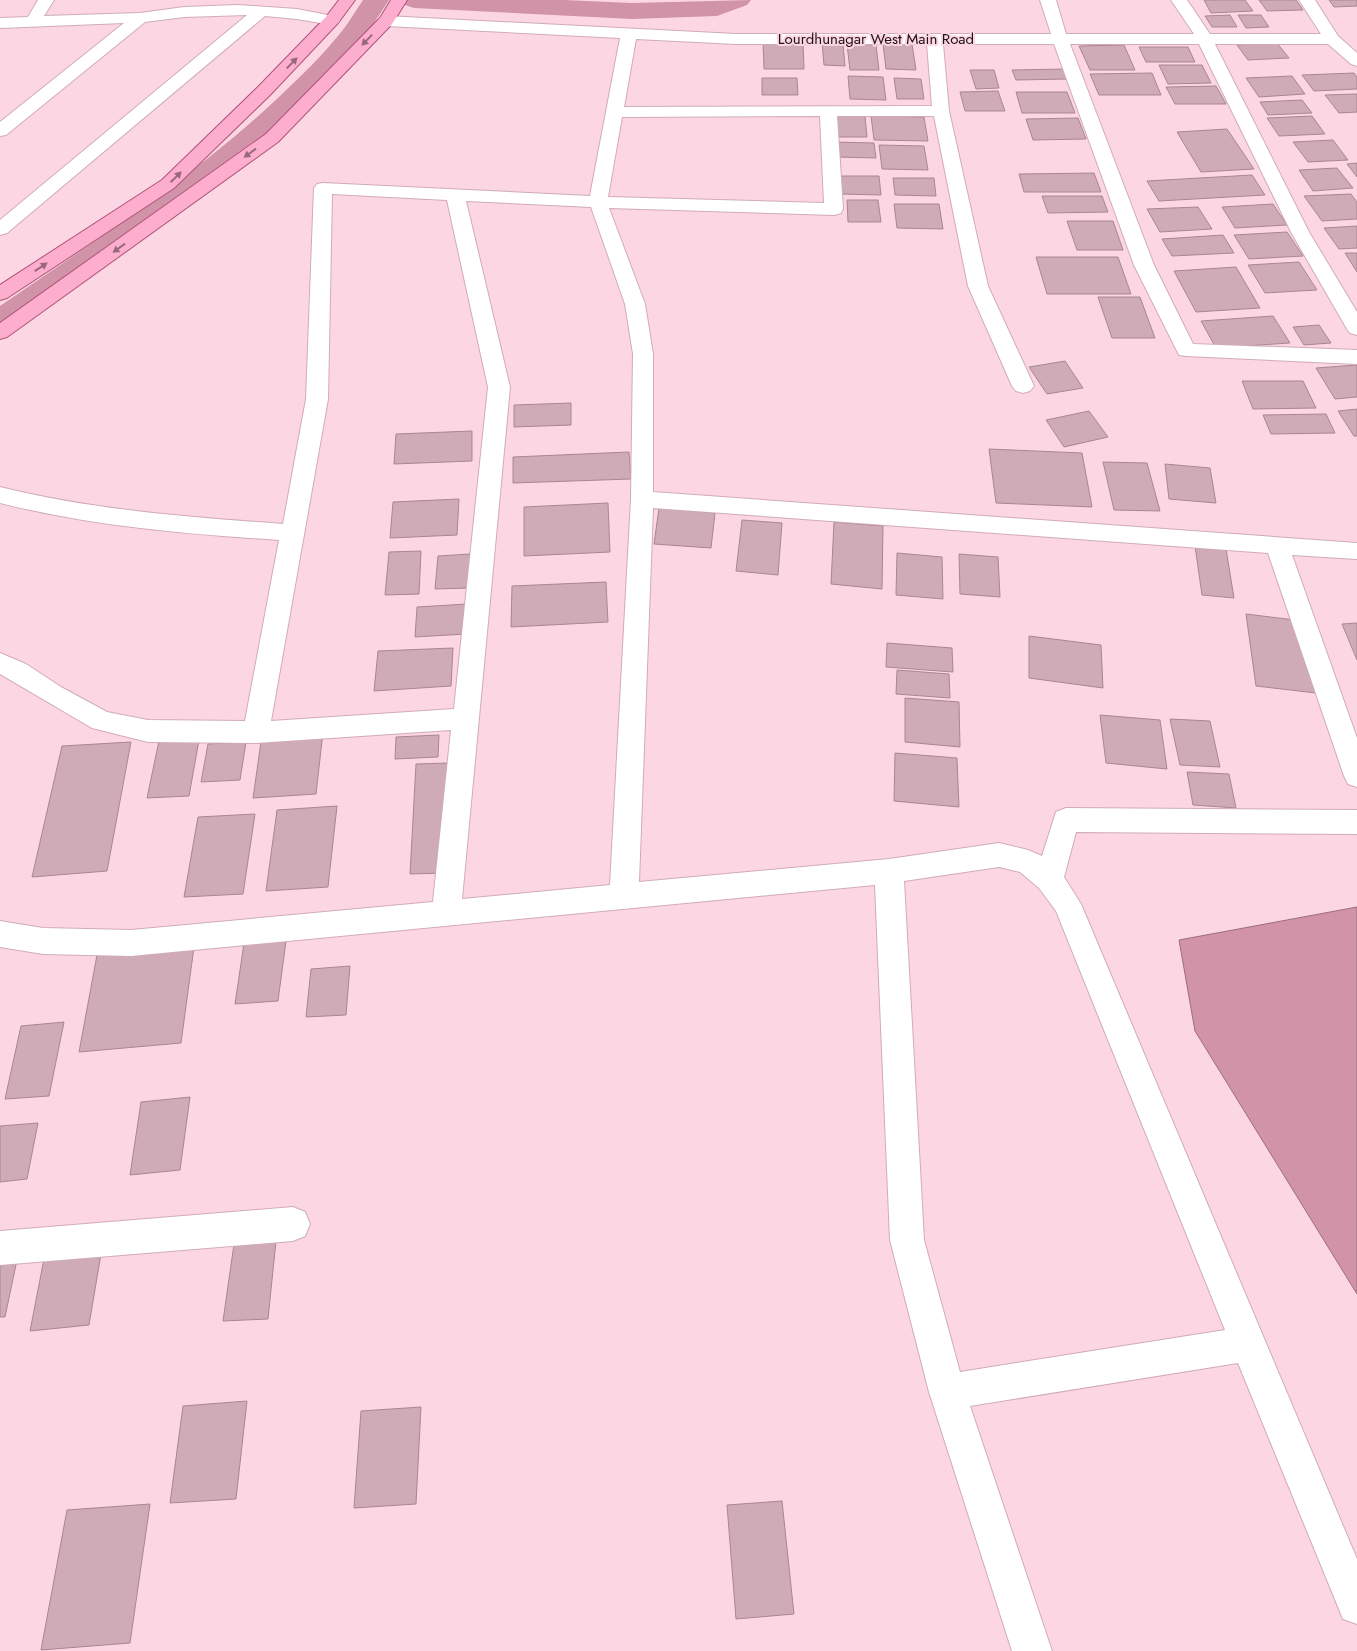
<svg xmlns="http://www.w3.org/2000/svg" width="1357" height="1651" font-family="Jost,sans-serif">
<style>
.water{fill:#d193a8;stroke:#9c6d7c}
.lines{fill:none;stroke-linecap:round;stroke-linejoin:round}
.canal{fill:#d193a8;fill-rule:evenodd}
.building{fill:#ceabb6;stroke:#a88791}
.minor-casing{stroke:#d0acb7;stroke-width:2}
.primary-casing{stroke:#af5477;stroke-width:2}
.minor{fill:#fff;fill-rule:evenodd}
.primary{fill:#fdadcd;fill-rule:evenodd}
.oneway{fill:#99687b}
.labels{text-anchor:middle;stroke-width:4;stroke-linejoin:round;paint-order:stroke}
.far-street-label{font-size:15px;fill:#1f1317;stroke:#fcd7e3}
</style>
<rect width="100%" height="100%" fill="#fcd7e3"/>
<!-- water -->
<path class="water" d="M1357,907V1294L1195,1031L1179,940Z"/>
<g class="lines">
<!-- canal -->
<g class="canal">
<path d="M363,0H389C379,15 370,30 359,44C268,158 130,244 12,328L0,331V306C96,240 194,177 279,97C301,76 323,55 342,31C350,21 356,10 363,0Z"/>
<path d="M401,0H564L632,3L751,0L747,5L717,16L632,19L414,8L405,5Z"/>
</g>
</g>
<!-- building -->
<g class="building">
<path d="M1204,0H1245L1253,11L1211,13Z"/>
<path d="M1259,0H1296L1303,10L1267,11Z"/>
<path d="M1329,0H1357V6L1334,7Z"/>
<path d="M1230,15L1237,27H1212L1205,16Z"/>
<path d="M1238,15H1261L1269,27L1246,28Z"/>
<path d="M763,42L803,43L804,69H764Z"/>
<path d="M822,43L843,44L845,66L824,65Z"/>
<path d="M1277,43L1289,58L1248,60L1237,45Z"/>
<path d="M847,44L876,45L879,70H850Z"/>
<path d="M883,44H912L916,70L886,69Z"/>
<path d="M1124,45L1135,70H1090L1079,46Z"/>
<path d="M1139,47H1188L1195,62H1146Z"/>
<path d="M1159,65H1202L1211,83L1168,84Z"/>
<path d="M1064,69L1068,79L1016,80L1012,70Z"/>
<path d="M970,70H994L999,88L976,89Z"/>
<path d="M1152,73L1161,95H1099L1090,74Z"/>
<path d="M1354,73L1357,77V89L1314,91L1302,75Z"/>
<path d="M848,76L883,77L886,100L850,99Z"/>
<path d="M1292,76L1305,94L1259,97L1246,78Z"/>
<path d="M762,78H797L798,95H762Z"/>
<path d="M894,78L921,79L924,99H897Z"/>
<path d="M1216,86L1226,104H1175L1166,87Z"/>
<path d="M998,91L1005,111H965L960,92Z"/>
<path d="M1016,92H1067L1075,113H1022Z"/>
<path d="M1357,94V112L1339,113L1325,95Z"/>
<path d="M1302,100L1312,113L1268,115L1260,102Z"/>
<path d="M831,116H865L867,137H832Z"/>
<path d="M871,116L924,117L928,141L874,140Z"/>
<path d="M1312,116L1325,134L1279,136L1267,118Z"/>
<path d="M1078,118L1086,139L1033,140L1026,119Z"/>
<path d="M1227,129L1254,169L1201,172L1177,132Z"/>
<path d="M1333,140L1348,160L1308,162L1293,142Z"/>
<path d="M835,142L874,143L876,158L836,157Z"/>
<path d="M879,145L924,146L928,170L882,169Z"/>
<path d="M1357,163V177L1347,164Z"/>
<path d="M1337,168L1353,188L1313,191L1299,170Z"/>
<path d="M1094,173L1101,192H1024L1019,174Z"/>
<path d="M1252,175L1265,195L1159,201L1147,181Z"/>
<path d="M840,176H879L881,195L841,194Z"/>
<path d="M893,178H934L936,196L895,195Z"/>
<path d="M1351,194L1357,202V219L1322,221L1304,196Z"/>
<path d="M1042,196H1102L1108,212L1048,213Z"/>
<path d="M847,200H878L881,222H848Z"/>
<path d="M894,204H939L943,229L897,228Z"/>
<path d="M1273,204L1287,225L1235,228L1222,207Z"/>
<path d="M1198,207L1212,229L1160,232L1147,209Z"/>
<path d="M1067,221H1113L1123,250H1077Z"/>
<path d="M1357,226V248L1339,249L1324,228Z"/>
<path d="M1287,232L1303,256L1249,259L1234,235Z"/>
<path d="M1223,235L1234,253L1172,256L1162,239Z"/>
<path d="M1345,253H1357V272Z"/>
<path d="M1036,257H1118L1131,294H1047Z"/>
<path d="M1299,262L1317,290L1265,293L1248,265Z"/>
<path d="M1236,267L1260,308L1196,312L1174,271Z"/>
<path d="M1098,297H1140L1155,338H1112Z"/>
<path d="M1273,316L1290,343L1216,348L1201,321Z"/>
<path d="M1319,325L1331,343L1304,345L1293,327Z"/>
<path d="M1065,361L1083,388L1047,394L1029,367Z"/>
<path d="M1357,365V397L1335,399L1316,368Z"/>
<path d="M1242,381H1303L1316,408L1253,409Z"/>
<path d="M571,403V425L514,427V405Z"/>
<path d="M1357,409V436H1354L1338,411Z"/>
<path d="M1089,411L1108,437L1064,447L1046,420Z"/>
<path d="M1326,414L1335,433L1271,434L1263,415Z"/>
<path d="M472,431V461L394,464L396,434Z"/>
<path d="M989,449L1082,453L1092,507L996,503Z"/>
<path d="M629,452L631,479L513,483V457Z"/>
<path d="M1103,462L1147,463L1160,511L1114,510Z"/>
<path d="M1165,464L1210,468L1216,503L1169,499Z"/>
<path d="M459,499L457,535L390,538L393,502Z"/>
<path d="M608,503L610,552L524,556V507Z"/>
<path d="M659,508L715,513L711,548L654,544Z"/>
<path d="M742,520L782,523L778,575L736,571Z"/>
<path d="M834,522L883,526L882,589L831,584Z"/>
<path d="M1195,546L1226,549L1234,598L1202,595Z"/>
<path d="M421,551L419,594L385,595L389,552Z"/>
<path d="M897,553L942,557L943,599L896,595Z"/>
<path d="M470,554L469,588L435,589L438,556Z"/>
<path d="M959,554L998,557L1000,597L960,594Z"/>
<path d="M606,582L608,622L511,627L512,586Z"/>
<path d="M467,604L466,634L415,637L417,607Z"/>
<path d="M1246,614L1303,621L1316,693L1256,686Z"/>
<path d="M1357,623V660L1342,624Z"/>
<path d="M1029,636L1101,645L1103,688L1029,678Z"/>
<path d="M887,643L952,648L953,672L886,667Z"/>
<path d="M453,648L451,686L374,691L378,651Z"/>
<path d="M897,670L949,674L950,698L896,694Z"/>
<path d="M905,698L959,702L960,747L905,742Z"/>
<path d="M1100,715L1160,720L1167,769L1106,763Z"/>
<path d="M1170,719L1210,721L1220,767L1180,765Z"/>
<path d="M323,732L316,794L253,798L262,735Z"/>
<path d="M439,735L438,757L395,759L396,737Z"/>
<path d="M199,740L189,796L147,798L159,741Z"/>
<path d="M131,742L107,871L32,877L62,746Z"/>
<path d="M246,742L240,780L201,782L208,744Z"/>
<path d="M895,753L957,758L959,807L894,801Z"/>
<path d="M449,763L444,873L410,874L416,764Z"/>
<path d="M1187,772L1229,774L1236,808L1193,805Z"/>
<path d="M337,806L328,887L266,891L277,810Z"/>
<path d="M255,814L243,894L184,897L198,817Z"/>
<path d="M286,941L278,1001L235,1004L244,943Z"/>
<path d="M194,947L181,1043L79,1052L97,955Z"/>
<path d="M350,966L346,1015L306,1017L311,969Z"/>
<path d="M64,1022L49,1096L5,1099L21,1026Z"/>
<path d="M190,1097L180,1170L130,1175L141,1102Z"/>
<path d="M38,1123L27,1179L0,1182V1126Z"/>
<path d="M276,1241L268,1319L223,1321L234,1244Z"/>
<path d="M101,1254L89,1325L30,1331L44,1259Z"/>
<path d="M17,1260L5,1317H0V1261Z"/>
<path d="M247,1401L236,1499L170,1503L183,1406Z"/>
<path d="M421,1407L416,1504L354,1508L361,1411Z"/>
<path d="M782,1501L794,1614L736,1619L727,1505Z"/>
<path d="M150,1504L130,1643L41,1650L67,1510Z"/>
</g>
<g class="lines">
<defs>
<g id="minor">
<path d="M38,0H54L44,16L140,13L184,7L238,5L297,9L338,17L340,20L338,23L332,25L297,19L265,16L7,233L0,235V220L247,15L184,17L145,22L6,135L0,136V122L124,23L0,28V18L28,17Z"/>
<path d="M1040,0H1056L1066,34H1194L1171,0H1187L1210,34H1321L1299,0H1315L1338,36L1357,53V66L1351,64L1328,44H1215L1309,232L1357,312V335L1350,333L1347,329L1291,232L1199,44H1070L1154,265L1193,344L1357,350V364L1186,356L1179,355L1134,265L1054,44H943L949,111L988,286L1034,386L1030,391L1023,393L1016,391L1012,386L968,286L934,116H837L843,209L841,213L834,215L609,208L645,304L653,354V492L1357,543V559L1292,555L1357,738V787L1348,784L1344,776L1268,553L653,508L639,882L889,859L999,843L1028,850L1042,856L1056,812L1066,808L1357,810V834L1076,832L1064,877L1081,904L1357,1559V1624L1343,1619L1238,1363L970,1406L1052,1651H1012L929,1392L890,1240L875,885L131,956L43,954L0,947V921L43,928L131,930L433,902L451,730L256,743L148,742L92,728L0,674V653L26,664L61,687L107,712L148,720L245,721L279,540C185,534 92,526 0,503V487C93,510 187,517 283,524L306,399L314,188L317,184L323,183L590,196L620,38L386,26L380,24L378,21L380,18L386,16L736,34H1051ZM636,39L736,44H927L932,106L624,107ZM820,116L824,203L608,197L622,117ZM332,194L447,200L488,387L454,709L271,721L328,399ZM466,201L591,207L625,304L633,354L631,499L610,885L462,899L510,387ZM999,867L1020,872L1039,888L1056,911L1225,1330L960,1372L924,1240L904,881Z"/>
<path d="M293,1207L305,1212L310,1224L305,1236L293,1241L0,1265V1231Z"/>
</g>
<g id="primary">
<path d="M339,0H355L338,23L270,95L174,188L7,298L0,300V285L162,180L258,87L326,17Z"/>
<path d="M391,0H407L392,24L278,142L7,337L0,339V323L266,134L380,18Z"/>
</g>
</defs>
<!-- minor casing -->
<use href="#minor" class="minor-casing"/>
<!-- primary casing -->
<use href="#primary" class="primary-casing"/>
<!-- minor -->
<use href="#minor" class="minor"/>
<!-- primary -->
<use href="#primary" class="primary"/>
</g>
<!-- one-way arrows -->
<defs><path id="oneway-solid" d="M-6-.8H1V-3.2L6.5 0L1 3.2V.8H-6Z" transform="scale(1.25)"/></defs>
<g class="oneway">
<use href="#oneway-solid" transform="translate(367 40) rotate(134)"/>
<use href="#oneway-solid" transform="translate(292 63) rotate(-46)"/>
<use href="#oneway-solid" transform="translate(250 153) rotate(144)"/>
<use href="#oneway-solid" transform="translate(176 177) rotate(-44)"/>
<use href="#oneway-solid" transform="translate(119 248) rotate(144)"/>
<use href="#oneway-solid" transform="translate(41 267) rotate(-33)"/>
</g>
<g class="labels">
<!-- far-street labels -->
<g class="far-street-label">
<text x="876" y="44">Lourdhunagar West Main Road</text>
</g>
</g>
</svg>
